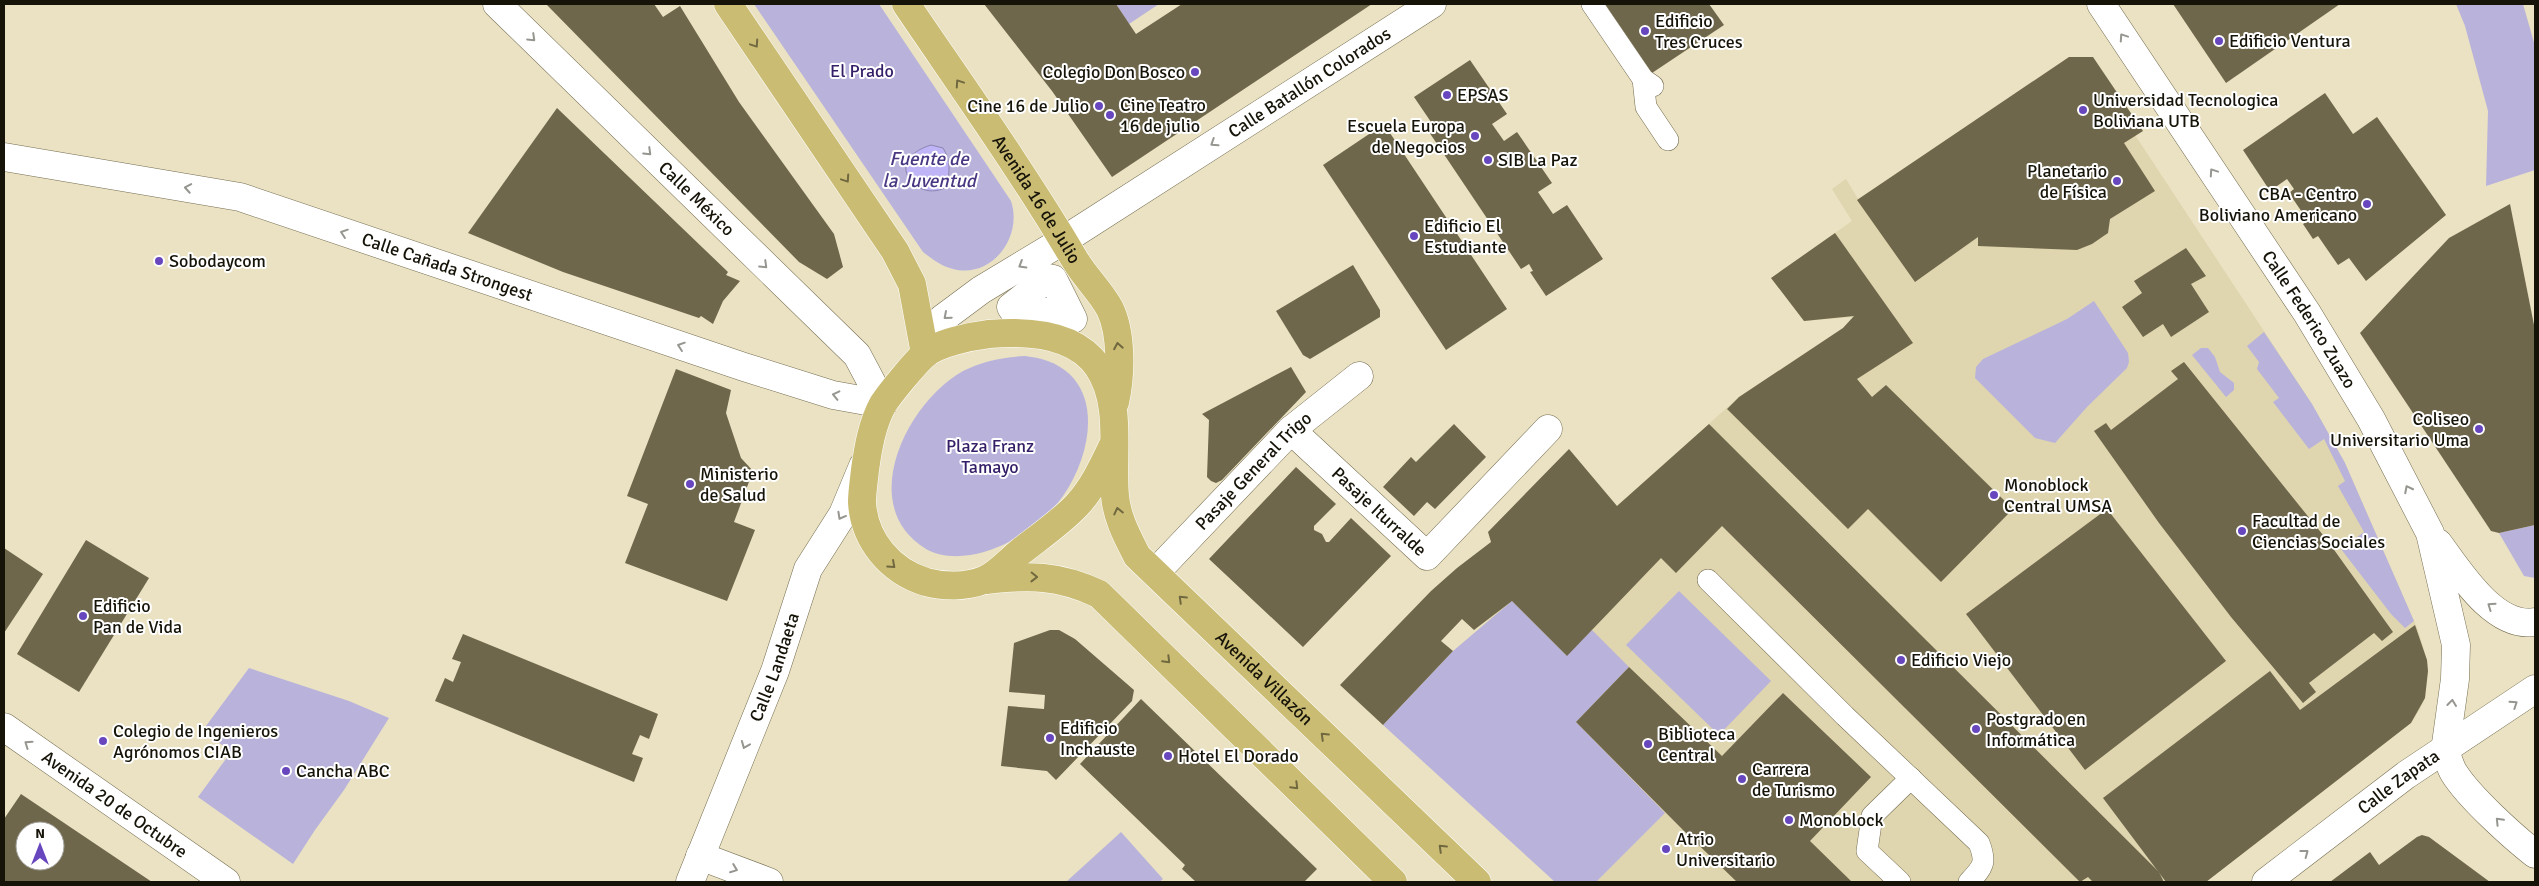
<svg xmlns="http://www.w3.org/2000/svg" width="2539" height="886" font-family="Signika,sans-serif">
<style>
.built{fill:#dfd5af}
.green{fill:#b9b3dc}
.water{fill:#bfb5f6;stroke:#8c84af}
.building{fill:#6f674b;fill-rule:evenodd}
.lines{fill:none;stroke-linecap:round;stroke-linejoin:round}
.lane-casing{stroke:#756d51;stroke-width:22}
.street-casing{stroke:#756d51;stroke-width:29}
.secondary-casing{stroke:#756d51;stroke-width:29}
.primary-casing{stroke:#fff;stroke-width:29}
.lane{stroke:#fff;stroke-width:21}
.street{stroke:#fff;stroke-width:28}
.secondary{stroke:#fff;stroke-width:28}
.primary{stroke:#cbbc74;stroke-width:28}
.oneway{stroke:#969590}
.oneway2{stroke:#70683e}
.poi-dot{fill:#6746be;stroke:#fff;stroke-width:2}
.labels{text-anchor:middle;stroke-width:4;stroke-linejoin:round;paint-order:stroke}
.poi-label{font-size:18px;fill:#161308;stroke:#fff;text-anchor:start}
.park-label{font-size:18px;fill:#331e67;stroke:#fff}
.street-label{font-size:18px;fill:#161308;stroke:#fff}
.water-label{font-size:19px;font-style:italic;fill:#493782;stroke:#fff}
</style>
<rect width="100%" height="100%" fill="#eae2c2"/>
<!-- built -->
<path class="built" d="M2023,89L2135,135L2312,404L2345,463L2418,630L2427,660L2428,671L2425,698L2420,709L2411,723L2206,882H1555L1454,651L1739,397L1843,328L1853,317L1804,321L1771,278L1852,221L1832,189L1846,179L1858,199Z"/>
<!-- green -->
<g class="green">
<path d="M754,4H879L1011,201C1023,237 992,279 953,269C941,266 932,259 923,252Z"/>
<path d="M1116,4H1159L1129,24Z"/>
<path d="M2456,4H2523L2535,46V170L2486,186L2488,111L2465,26Z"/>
<path d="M2094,301L2128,353L2129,362L2127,368L2087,407L2055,443L2035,438L1975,378L1976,367L1983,359L2067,319Z"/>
<path d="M2264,332L2312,404L2345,463L2414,621L2405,628L2391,614L2341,549L2364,532L2338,486L2345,481L2324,439L2309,449L2273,402L2279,398L2257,369L2259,362L2247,346Z"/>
<path d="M2201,348H2208L2215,357L2220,372L2234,383V390L2226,397L2192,355Z"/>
<path d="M1025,356C1104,364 1099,444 1063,496C1044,523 1016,542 984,552C966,557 943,559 926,549C855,506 907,402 963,371C983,361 1003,357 1025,356Z"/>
<path d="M2535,525V578L2524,576L2499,533Z"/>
<path d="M1679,591L1771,681L1719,735L1626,645Z"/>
<path d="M1512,601L1566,655L1592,630L1629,667L1576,722L1665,813L1596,882H1555L1383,725L1453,651Z"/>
<path d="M249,668L349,701L389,718L344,790L315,830L293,864L198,797L231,752L203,730Z"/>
<path d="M1121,832L1163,879L1159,882H1066Z"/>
</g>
<!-- water -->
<path class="water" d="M931,145L943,148C951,160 950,174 946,187C918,204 880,161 931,145Z"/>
<!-- building -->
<g class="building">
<path d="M546,4H654L663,17L680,6L739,102L834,234L843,267L827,279L799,262Z"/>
<path d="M984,4H1116L1136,34L1182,4H1372L1112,177L1052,91Z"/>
<path d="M1605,4H1709L1724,25L1652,73Z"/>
<path d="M2173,4H2340L2226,83Z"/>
<path d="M2069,57H2093L2143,131L2124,143L2155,191L2110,219L2108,233L2092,244L2077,250L1978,246V237L1915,282L1857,200Z"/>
<path d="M1470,60L1507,114L1492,124L1504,141L1517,132L1552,183L1538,192L1553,214L1567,205L1603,259L1546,296L1530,272L1533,271L1529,264L1521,269L1429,132L1437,127L1433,121L1431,122L1414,97Z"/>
<path d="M2325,93L2353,134L2377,117L2446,215L2366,281L2349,258L2338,265L2318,236L2313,239L2303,224L2308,221L2289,193L2294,189L2287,179L2270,191L2243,150Z"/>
<path d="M557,108L728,272L726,275L740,281L723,301L713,324L701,316L699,318L563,272L468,233Z"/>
<path d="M1384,124L1507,309L1446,350L1323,165Z"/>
<path d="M2510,204L2535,330V525L2499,533L2491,531L2360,333L2449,238Z"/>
<path d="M1835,233L1913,343L1857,379L1872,397L1886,385L2013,509L1941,582L1868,509L1848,529L1727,409L1739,397L1843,328L1854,316L1804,321L1771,278Z"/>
<path d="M2186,248L2206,276L2191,284L2209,312L2171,337L2163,324L2143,337L2122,307L2142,293L2134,281Z"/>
<path d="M1353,265L1380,310V317L1310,359L1303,355L1276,311Z"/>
<path d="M2184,362L2327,540L2393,632L2382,641L2374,633L2309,683L2316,692L2303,703L2231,617L2159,523L2094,431L2106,423L2111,430L2178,379L2171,371Z"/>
<path d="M1291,367L1306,392L1222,480L1216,483L1211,481L1207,477L1209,420L1202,414Z"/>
<path d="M676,369L731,390L726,413L741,458L753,471L734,522L755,530L727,601L625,563L648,504L627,496Z"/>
<path d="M1454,424L1486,457L1435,509L1427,502L1414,516L1383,487L1411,457L1416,462Z"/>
<path d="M1709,424L2159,872L2164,882H2093L2088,877L2080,882L1722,526L1676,573L1661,558L1567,656L1512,601L1474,630L1462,619L1441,641L1453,651L1383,725L1340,685L1431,591L1457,568L1491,542L1488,532L1569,449L1617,506Z"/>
<path d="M1296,467L1336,504L1314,526V530L1322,534L1326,542H1329L1351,518L1391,556L1303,647L1209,559Z"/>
<path d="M2107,509L2226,661L2085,770L1966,614Z"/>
<path d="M86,540L149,578L79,692L17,654Z"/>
<path d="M4,548L43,574L4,633Z"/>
<path d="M2415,625L2427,660L2428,671L2425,698L2411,723L2206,882H2166L2103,798L2270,671L2300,710Z"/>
<path d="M1050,630H1059L1075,639L1134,690L1132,701L1056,780L1047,771L1001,766L1008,706L1044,709L1045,695L1009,692L1014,643Z"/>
<path d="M463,634L658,714L649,739L640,735L632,754L643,758L634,782L435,701L445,678L453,682L461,662L452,659Z"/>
<path d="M1629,667L1722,756L1783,693L1871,777L1810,841L1852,882H1737L1683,830L1576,722Z"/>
<path d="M1141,699L1317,869L1304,882H1196L1182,869L1185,865L1080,764Z"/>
<path d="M21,794L152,882H4V819ZM25,831H55V861H25Z"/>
<path d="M2422,835L2429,837L2490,882H2330L2370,852L2379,865L2417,837Z"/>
</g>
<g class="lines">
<defs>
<g id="lane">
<path d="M1592,4L1643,79L1653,86"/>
<path d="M1643,79L1646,107L1668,140"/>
<path d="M1708,580L1845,716L1979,843C1987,863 1983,867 1969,882"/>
<path d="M1900,882L1867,851L1872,816L1911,778"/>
</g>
<g id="street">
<path id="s1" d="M4,157L240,197L744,367L833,395L883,404"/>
<path d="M1048,278L1053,279L1073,319L1037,310H1013L1011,307Z"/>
<path id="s2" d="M1291,430L1427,556L1548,429"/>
<path id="s3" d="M1155,573L1291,430L1359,376"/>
<path d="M700,856L769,882"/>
</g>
<g id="secondary">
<path id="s4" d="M497,4L857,355L883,404"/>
<path id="s5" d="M2101,4L2307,313L2371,419L2430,533L2456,645L2455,679L2445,751"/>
<path id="s6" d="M925,354L942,319L981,290L1064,240L1432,4"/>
<path d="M2438,543C2459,571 2494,629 2535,622"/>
<path id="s7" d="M4,727L226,882"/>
<path d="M2445,751C2448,758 2450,767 2454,773C2469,797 2512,836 2535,854"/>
<path id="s8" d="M690,882L775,671L808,569L843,514L863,466"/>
<path id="s9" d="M2266,882L2406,775L2535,689"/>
</g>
<g id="primary">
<path d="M728,4L895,251L912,284L925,354"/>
<path id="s10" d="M906,4C963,88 1023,172 1075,260C1085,277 1101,292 1110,309C1122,334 1121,376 1115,402"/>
<path id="s11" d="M1114,443C1104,464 1093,488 1077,505C1060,523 1039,537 1020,552C1009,561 997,575 984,580C966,587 944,587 926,582C890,571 864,540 862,502C862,492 864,480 865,470C868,448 872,424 883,404C891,392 914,364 924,355C937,343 972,336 989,334C1025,331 1075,333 1098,367C1123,404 1111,454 1115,496C1117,518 1127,536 1137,556L1477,882"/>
<path d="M986,580C1029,575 1059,575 1099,594L1393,882"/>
</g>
</defs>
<!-- lane casing -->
<use href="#lane" class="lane-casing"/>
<!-- street casing -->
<use href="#street" class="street-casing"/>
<!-- secondary casing -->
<use href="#secondary" class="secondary-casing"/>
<!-- primary casing -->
<use href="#primary" class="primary-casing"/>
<!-- lane -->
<use href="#lane" class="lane"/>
<!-- street -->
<use href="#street" class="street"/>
<!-- secondary -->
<use href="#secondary" class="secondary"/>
<!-- primary -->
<use href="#primary" class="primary"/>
</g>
<!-- one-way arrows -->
<defs><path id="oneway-chevron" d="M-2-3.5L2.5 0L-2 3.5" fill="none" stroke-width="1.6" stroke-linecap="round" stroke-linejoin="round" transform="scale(1.25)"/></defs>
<g class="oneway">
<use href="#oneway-chevron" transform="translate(2123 37) rotate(-124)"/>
<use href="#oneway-chevron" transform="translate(532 38) rotate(44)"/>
<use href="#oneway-chevron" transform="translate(1214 143) rotate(147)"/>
<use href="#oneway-chevron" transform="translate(648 152) rotate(44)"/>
<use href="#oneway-chevron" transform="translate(2213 172) rotate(-124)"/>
<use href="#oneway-chevron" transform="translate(188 188) rotate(-170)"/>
<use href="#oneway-chevron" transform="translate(344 233) rotate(-161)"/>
<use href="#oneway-chevron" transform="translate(764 265) rotate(44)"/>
<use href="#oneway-chevron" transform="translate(1022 265) rotate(149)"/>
<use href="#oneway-chevron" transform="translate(947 316) rotate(139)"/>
<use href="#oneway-chevron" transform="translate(681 346) rotate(-161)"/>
<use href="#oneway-chevron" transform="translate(836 395) rotate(-167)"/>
<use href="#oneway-chevron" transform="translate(2408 489) rotate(-117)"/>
<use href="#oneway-chevron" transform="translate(841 516) rotate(119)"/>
<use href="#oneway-chevron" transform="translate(2491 606) rotate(-145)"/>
<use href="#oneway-chevron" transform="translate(2452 703) rotate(-83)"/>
<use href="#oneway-chevron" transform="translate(2514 704) rotate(-34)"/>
<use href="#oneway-chevron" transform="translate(28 744) rotate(-145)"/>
<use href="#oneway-chevron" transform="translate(745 745) rotate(112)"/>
<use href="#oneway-chevron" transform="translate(2499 821) rotate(-134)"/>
<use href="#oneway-chevron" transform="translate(2305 853) rotate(-37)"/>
<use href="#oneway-chevron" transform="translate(734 869) rotate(21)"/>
</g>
<g class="oneway2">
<use href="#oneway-chevron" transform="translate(755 44) rotate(56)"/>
<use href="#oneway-chevron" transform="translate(959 83) rotate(-124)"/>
<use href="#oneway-chevron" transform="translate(846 179) rotate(56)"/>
<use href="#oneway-chevron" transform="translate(1118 346) rotate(-100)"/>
<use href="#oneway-chevron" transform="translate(1118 511) rotate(-103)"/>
<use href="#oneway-chevron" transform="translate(892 565) rotate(42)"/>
<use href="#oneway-chevron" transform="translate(1034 577) rotate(1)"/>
<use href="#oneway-chevron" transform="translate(1182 599) rotate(-136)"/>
<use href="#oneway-chevron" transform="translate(1167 660) rotate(45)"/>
<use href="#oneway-chevron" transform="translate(1324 736) rotate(-136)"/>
<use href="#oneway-chevron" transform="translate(1295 786) rotate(45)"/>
<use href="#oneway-chevron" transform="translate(1442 848) rotate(-136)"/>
</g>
<!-- markers -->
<g class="poi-dot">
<circle cx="1645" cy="31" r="5"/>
<circle cx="2219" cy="41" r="5"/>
<circle cx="1195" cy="72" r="5"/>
<circle cx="1447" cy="95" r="5"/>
<circle cx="1099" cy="106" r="5"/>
<circle cx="2083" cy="110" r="5"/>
<circle cx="1110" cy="115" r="5"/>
<circle cx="1475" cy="136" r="5"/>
<circle cx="1488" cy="160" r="5"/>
<circle cx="2117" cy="181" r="5"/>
<circle cx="2367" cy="204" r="5"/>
<circle cx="1414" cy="236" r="5"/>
<circle cx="159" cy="261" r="5"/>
<circle cx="2479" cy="429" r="5"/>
<circle cx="690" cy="484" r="5"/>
<circle cx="1994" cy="495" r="5"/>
<circle cx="2242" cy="531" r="5"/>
<circle cx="83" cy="616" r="5"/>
<circle cx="1901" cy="660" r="5"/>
<circle cx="1976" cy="729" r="5"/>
<circle cx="1050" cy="738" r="5"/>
<circle cx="103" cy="741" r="5"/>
<circle cx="1648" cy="744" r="5"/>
<circle cx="1168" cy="756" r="5"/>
<circle cx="286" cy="771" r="5"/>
<circle cx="1742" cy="779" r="5"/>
<circle cx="1789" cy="820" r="5"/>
<circle cx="1666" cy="849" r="5"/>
</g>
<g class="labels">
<!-- poi labels -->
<g class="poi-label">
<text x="1655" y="27">Edificio<tspan x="1655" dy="21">Tres Cruces</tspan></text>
<text x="2229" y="47">Edificio Ventura</text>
<text x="1185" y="78" text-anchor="end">Colegio Don Bosco</text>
<text x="1457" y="101">EPSAS</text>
<text x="2093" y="106">Universidad Tecnologica<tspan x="2093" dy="21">Boliviana UTB</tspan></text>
<text x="1120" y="111">Cine Teatro<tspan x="1120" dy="21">16 de julio</tspan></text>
<text x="1089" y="112" text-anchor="end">Cine 16 de Julio</text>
<text x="1465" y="132" text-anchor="end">Escuela Europa<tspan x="1465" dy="21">de Negocios</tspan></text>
<text x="1498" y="166">SIB La Paz</text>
<text x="2107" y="177" text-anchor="end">Planetario<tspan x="2107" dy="21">de Física</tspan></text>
<text x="2357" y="200" text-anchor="end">CBA - Centro<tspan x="2357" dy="21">Boliviano Americano</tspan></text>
<text x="1424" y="232">Edificio El<tspan x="1424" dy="21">Estudiante</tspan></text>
<text x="169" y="267">Sobodaycom</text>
<text x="2469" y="425" text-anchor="end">Coliseo<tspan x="2469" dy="21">Universitario Uma</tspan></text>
<text x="700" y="480">Ministerio<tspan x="700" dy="21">de Salud</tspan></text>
<text x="2004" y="491">Monoblock<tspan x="2004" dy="21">Central UMSA</tspan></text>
<text x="2252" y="527">Facultad de<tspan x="2252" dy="21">Ciencias Sociales</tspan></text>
<text x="93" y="612">Edificio<tspan x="93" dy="21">Pan de Vida</tspan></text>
<text x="1911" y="666">Edificio Viejo</text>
<text x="1986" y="725">Postgrado en<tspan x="1986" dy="21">Informática</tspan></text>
<text x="1060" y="734">Edificio<tspan x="1060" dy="21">Inchauste</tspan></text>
<text x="113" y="737">Colegio de Ingenieros<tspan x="113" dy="21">Agrónomos CIAB</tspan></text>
<text x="1658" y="740">Biblioteca<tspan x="1658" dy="21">Central</tspan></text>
<text x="1178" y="762">Hotel El Dorado</text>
<text x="1752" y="775">Carrera<tspan x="1752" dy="21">de Turismo</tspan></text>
<text x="296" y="777">Cancha ABC</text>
<text x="1799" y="826">Monoblock</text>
<text x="1676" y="845">Atrio<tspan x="1676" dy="21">Universitario</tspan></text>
</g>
<!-- park labels -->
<g class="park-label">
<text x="862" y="77">El Prado</text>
<text x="990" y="452">Plaza Franz<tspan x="990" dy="21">Tamayo</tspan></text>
</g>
<!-- street labels -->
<g class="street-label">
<text dy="6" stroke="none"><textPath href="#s6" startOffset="476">Calle Batallón Colorados</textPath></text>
<text dy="6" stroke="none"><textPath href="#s4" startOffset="279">Calle México</textPath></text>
<text dy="6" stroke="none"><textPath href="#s10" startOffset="235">Avenida 16 de Julio</textPath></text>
<text dy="6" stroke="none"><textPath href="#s1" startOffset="458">Calle Cañada Strongest</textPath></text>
<text dy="6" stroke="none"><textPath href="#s5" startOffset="378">Calle Federico Zuazo</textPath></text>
<text dy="6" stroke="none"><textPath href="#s3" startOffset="142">Pasaje General Trigo</textPath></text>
<text dy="6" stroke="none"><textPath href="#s2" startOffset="120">Pasaje Iturralde</textPath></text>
<text dy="6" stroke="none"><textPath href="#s8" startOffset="231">Calle Landaeta</textPath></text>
<text dy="6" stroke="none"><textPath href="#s11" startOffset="1086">Avenida Villazón</textPath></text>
<text dy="6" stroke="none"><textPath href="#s9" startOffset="166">Calle Zapata</textPath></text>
<text dy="6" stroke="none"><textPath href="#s7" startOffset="135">Avenida 20 de Octubre</textPath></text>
</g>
<!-- water labels -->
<g class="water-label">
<text x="929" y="165">Fuente de<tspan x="929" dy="22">la Juventud</tspan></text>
</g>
</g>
<!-- border -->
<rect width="2539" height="886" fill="none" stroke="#161308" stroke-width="10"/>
<!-- north arrow -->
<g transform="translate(40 846)"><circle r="24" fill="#ffffff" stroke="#a2a19c"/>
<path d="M0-4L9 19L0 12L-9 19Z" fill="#6746be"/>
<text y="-8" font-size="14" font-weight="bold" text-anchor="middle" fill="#161308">N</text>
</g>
</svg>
